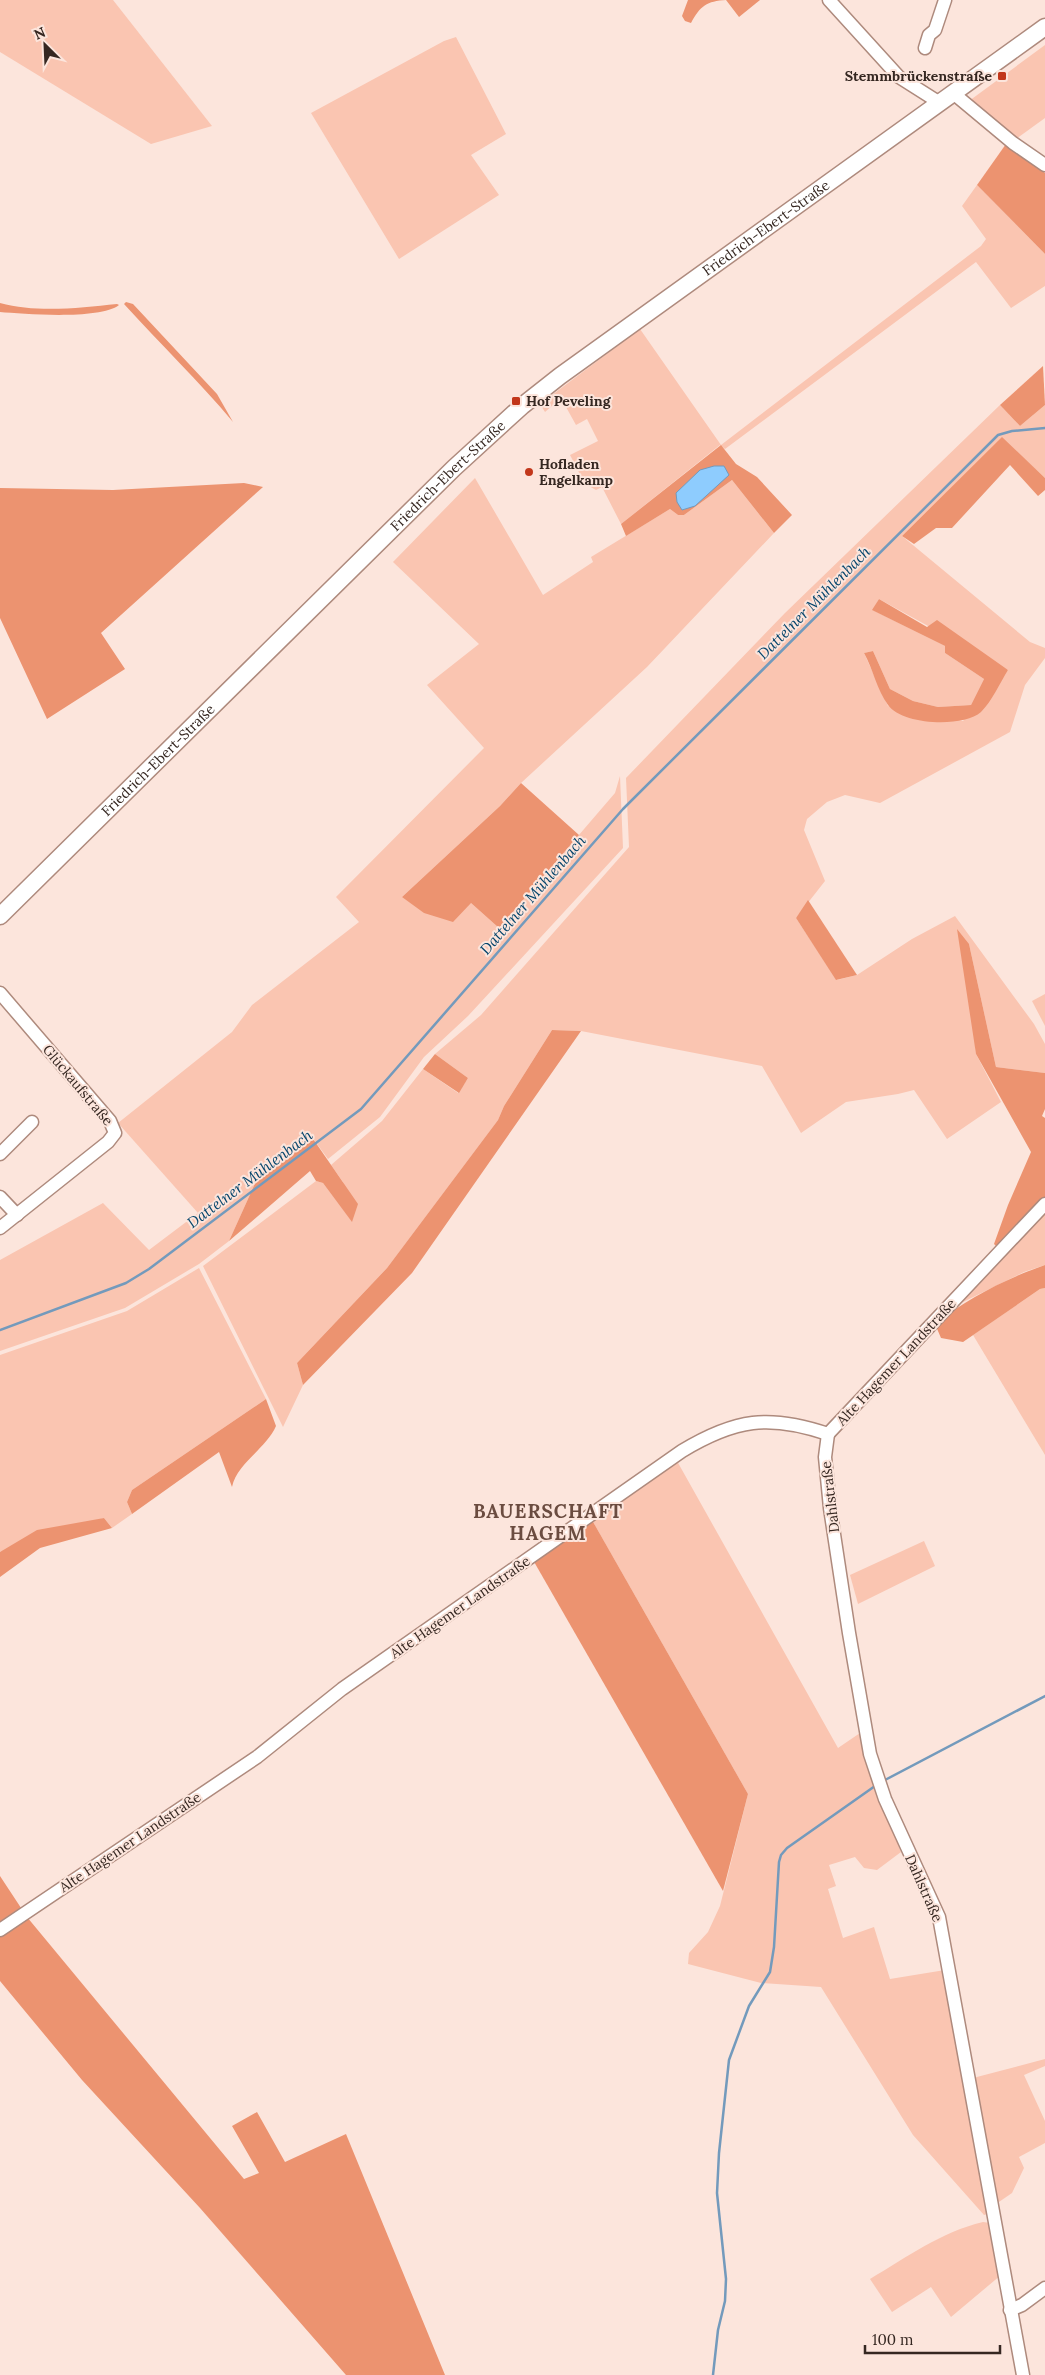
<svg xmlns="http://www.w3.org/2000/svg" width="1045" height="2375" font-family="Lora,serif">
<style>
.green{fill:#fac5b1;fill-rule:evenodd}
.forest{fill:#ec9370}
.water{fill:#8eccfe;stroke:#739abc}
.lines{fill:none;stroke-linecap:round;stroke-linejoin:round}
.stream{stroke:#739abc;stroke-width:2.5}
.minor-casing{stroke:#ae8a7d;stroke-width:15}
.major-casing{stroke:#ae8a7d;stroke-width:19}
.minor{stroke:#fff;stroke-width:12}
.major{stroke:#fff;stroke-width:16}
.poi-dot{fill:#c2371b;stroke:#fce5dc;stroke-width:2}
.labels{text-anchor:middle;stroke-width:4;stroke-linejoin:round;paint-order:stroke}
.poi-label{font-size:14px;font-weight:bold;fill:#352721;stroke:#fce5dc;text-anchor:start}
.street-label{font-size:14px;fill:#352721;stroke:#fce5dc}
.water-label{font-size:15px;font-style:italic;fill:#05456c;stroke:#fce5dc}
.district-label{font-size:19px;font-weight:bold;letter-spacing:1px;fill:#6b4c40;stroke:#fce5dc}
</style>
<rect width="100%" height="100%" fill="#fce5dc"/>
<!-- green -->
<g class="green">
<path d="M0,0H113L212,126L151,144L0,52Z"/>
<path d="M456,37L506,134L471,155L499,195L399,259L311,113L444,41Z"/>
<path d="M1045,45V118L1016,139L969,101Z"/>
<path d="M977,185L1045,254V286L1011,308L976,262L725,449L720,445L621,524L602,487L596,490L585,484L570,455L598,441L587,419L576,425L561,398L545,412L540,404L640,329L721,445L981,246L986,239L962,206Z"/>
<path d="M1000,405L1020,426L1045,405V478L1002,438L902,536L1030,642L1045,648V658L1025,685L1010,732L880,803L845,795L827,802L807,819L804,830L825,881L796,918L837,980L857,975L912,939L955,916L1034,1024L1045,1044V1073L996,1067L969,944L976,1054L1001,1102L947,1139L914,1090L898,1094L846,1102L801,1133L762,1066L581,1031L552,1030L504,1106L498,1120L387,1268L297,1363L303,1385L283,1427L203,1266L316,1181L323,1183L352,1221L343,1182L331,1165L382,1121L423,1069L458,1093L468,1078L435,1054L481,1015L629,847L626,778L785,613ZM879,599L1008,670L963,721L888,706L864,653L873,651L890,689L913,701L938,707L971,705L984,679L945,653V646L873,610Z"/>
<path d="M475,478L543,595L593,562L591,557L670,509L678,515H684L732,480L774,533L647,667L521,783L500,806L402,897L471,903L499,928L615,793L620,776L623,848L468,1016L424,1057L380,1117L328,1159L309,1133L262,1168L229,1241L199,1264L125,1308L0,1351V1260L103,1203L149,1250L198,1213L118,1123L232,1032L252,1005L359,922L336,897L484,748L427,685L479,644L393,562Z"/>
<path d="M1045,994V1026L1032,1001Z"/>
<path d="M1045,1211V1265L1024,1272L961,1303Z"/>
<path d="M199,1268L266,1399L132,1490L127,1502L132,1514L112,1528L104,1518L0,1552V1355L127,1311Z"/>
<path d="M1045,1288V1455L973,1335L1040,1289Z"/>
<path d="M677,1461L838,1748L860,1733L873,1779L901,1852L877,1870L864,1868L855,1857L829,1865L836,1886L828,1889L843,1938L874,1927L890,1979L945,1970L988,2214L984,2215L913,2135L821,1987L761,1983L688,1964L689,1953L708,1932L720,1906L748,1794L592,1520Z"/>
<path d="M924,1541L935,1566L858,1604L850,1575Z"/>
<path d="M1045,2059V2066L1024,2075L1045,2121V2143L1019,2157L1024,2168L1012,2193L996,2204L973,2078Z"/>
<path d="M983,2222L990,2223L1001,2275L951,2317L931,2287L892,2312L870,2279C907,2257 941,2232 983,2222Z"/>
</g>
<!-- forest -->
<g class="forest">
<path d="M688,0H760L739,17L726,0C707,1 700,6 691,23L685,21L682,16Z"/>
<path d="M1006,144L1045,173V254L977,185Z"/>
<path d="M126,302L133,304L217,394L233,422C199,381 160,344 124,304Z"/>
<path d="M0,303C37,313 79,308 117,304L119,305C100,320 24,314 0,312Z"/>
<path d="M1043,366L1045,405L1020,426L1000,405Z"/>
<path d="M1002,437L1045,478V490L1038,496L1010,465L952,528H936L914,544L902,536Z"/>
<path d="M721,445L736,464L757,477L792,515L774,533L732,480L684,515H678L670,509L626,536L621,524Z"/>
<path d="M244,483L263,487L101,633L125,669L47,719L0,618V488L113,490Z"/>
<path d="M879,599L927,627L937,620L1008,670C1000,683 992,701 981,712C963,728 902,725 888,705C877,690 873,669 864,653L873,651L890,689L913,701L938,707L971,705L984,679L945,653V646L872,610Z"/>
<path d="M521,783L579,835L499,928L471,903L453,922L424,913L402,897L500,806Z"/>
<path d="M808,900L857,975L836,980L796,918Z"/>
<path d="M957,929L969,944L996,1067L1045,1073V1109L1042,1116L1045,1118V1199L998,1248L994,1244L1008,1205L1031,1152L976,1054Z"/>
<path d="M552,1030L581,1031L412,1273L303,1385L297,1363L387,1268L498,1120L504,1106Z"/>
<path d="M435,1054L468,1078L459,1093L423,1069Z"/>
<path d="M309,1133L358,1204L352,1222L323,1183L316,1181L310,1171L229,1241L262,1168Z"/>
<path d="M1045,1265V1288L1040,1289L963,1342L941,1338L935,1324C968,1298 1005,1279 1045,1265Z"/>
<path d="M266,1399L276,1426C266,1449 237,1463 232,1487L219,1452L132,1514L127,1502L132,1490Z"/>
<path d="M104,1518L112,1528L40,1548L0,1577V1552L37,1530Z"/>
<path d="M592,1520L748,1794L723,1891L533,1560Z"/>
<path d="M0,1876L27,1917L244,2179L259,2173L232,2126L257,2112L285,2162L346,2134L445,2375H346L200,2208L82,2080L0,1981Z"/>
</g>
<!-- water -->
<path class="water" d="M714,466H724L729,475L695,506L682,510L677,502L676,493L700,470Z"/>
<g class="lines">
<!-- stream -->
<g class="stream">
<path d="M0,1330L126,1283L149,1269L361,1109L623,809L998,435L1012,431L1045,428"/>
<path d="M883,1781L1045,1696"/>
<path d="M713,2375L718,2330L725,2301L726,2279L717,2193L719,2153L729,2060L749,2006L770,1972L774,1947L779,1862L781,1855L787,1848L875,1786"/>
</g>
<defs>
<g id="minor">
<path d="M829,0L899,77L940,103"/>
<path d="M925,48L929,35L935,30L945,0"/>
<path d="M953,93L1013,143L1045,165"/>
<path d="M0,993L110,1121L115,1133L108,1142L0,1228"/>
<path d="M0,1154L32,1122"/>
<path d="M0,1197L17,1215"/>
<path d="M828,1434L825,1457L830,1508L849,1633L870,1754L885,1799L939,1917L1023,2375"/>
<path d="M828,1434L1045,1204"/>
<path d="M0,1930L257,1757L342,1689L682,1451C735,1419 769,1414 828,1434"/>
<path d="M1010,2310L1022,2305L1045,2288"/>
</g>
<g id="major">
<path id="s1" d="M0,916L454,468L522,406L560,376L1045,27"/>
</g>
</defs>
<!-- minor casing -->
<use href="#minor" class="minor-casing"/>
<!-- major casing -->
<use href="#major" class="major-casing"/>
<!-- minor -->
<use href="#minor" class="minor"/>
<!-- major -->
<use href="#major" class="major"/>
</g>
<!-- markers -->
<g class="poi-dot">
<rect x="997" y="71" width="10" height="10" rx="2.5"/>
<rect x="511" y="396" width="10" height="10" rx="2.5"/>
<circle cx="529" cy="472" r="5"/>
</g>
<g class="labels">
<!-- poi labels -->
<g class="poi-label">
<text x="992" y="81" text-anchor="end">Stemmbrückenstraße</text>
<text x="526" y="406">Hof Peveling</text>
<text x="539" y="469">Hofladen<tspan x="539" dy="16">Engelkamp</tspan></text>
</g>
<!-- street labels -->
<g class="street-label">
<text dy="5" stroke="none"><textPath href="#s1" startOffset="1032">Friedrich-Ebert-Straße</textPath></text>
<text dy="5" stroke="none"><textPath href="#s1" startOffset="628">Friedrich-Ebert-Straße</textPath></text>
<text dy="5" stroke="none"><textPath href="#s1" startOffset="222">Friedrich-Ebert-Straße</textPath></text>
<text transform="translate(78 1085) rotate(50)" y="5">Glückaufstraße</text>
<text transform="translate(896 1362) rotate(-47)" y="5">Alte Hagemer Landstraße</text>
<text transform="translate(830 1497) rotate(-97)" y="5">Dahlstraße</text>
<text transform="translate(460 1607) rotate(-35)" y="5">Alte Hagemer Landstraße</text>
<text transform="translate(130 1842) rotate(-34)" y="5">Alte Hagemer Landstraße</text>
<text transform="translate(924 1888) rotate(66)" y="5">Dahlstraße</text>
</g>
<!-- water labels -->
<g class="water-label">
<text transform="translate(814 603) rotate(-45)" y="5">Dattelner Mühlenbach</text>
<text transform="translate(533 895) rotate(-49)" y="5">Dattelner Mühlenbach</text>
<text transform="translate(250 1179) rotate(-37)" y="5">Dattelner Mühlenbach</text>
</g>
<!-- district labels -->
<g class="district-label">
<text x="548" y="1518">BAUERSCHAFT<tspan x="548" dy="22">HAGEM</tspan></text>
</g>
</g>
<!-- north arrow -->
<g transform="translate(45 45) rotate(336)" stroke="#fce5dc" stroke-width="4" paint-order="stroke">
<path d="M0-4L9 19L0 12L-9 19Z" fill="#352721"/>
<text y="-8" font-size="14" font-weight="bold" text-anchor="middle" fill="#352721">N</text>
</g>
<!-- scale -->
<path d="M865 2345v8h135v-8" fill="none" stroke="#352721" stroke-width="2.5"/>
<text x="872" y="2345" font-size="15" fill="#352721" stroke="#fce5dc" stroke-width="4" paint-order="stroke">100 m</text>
</svg>
